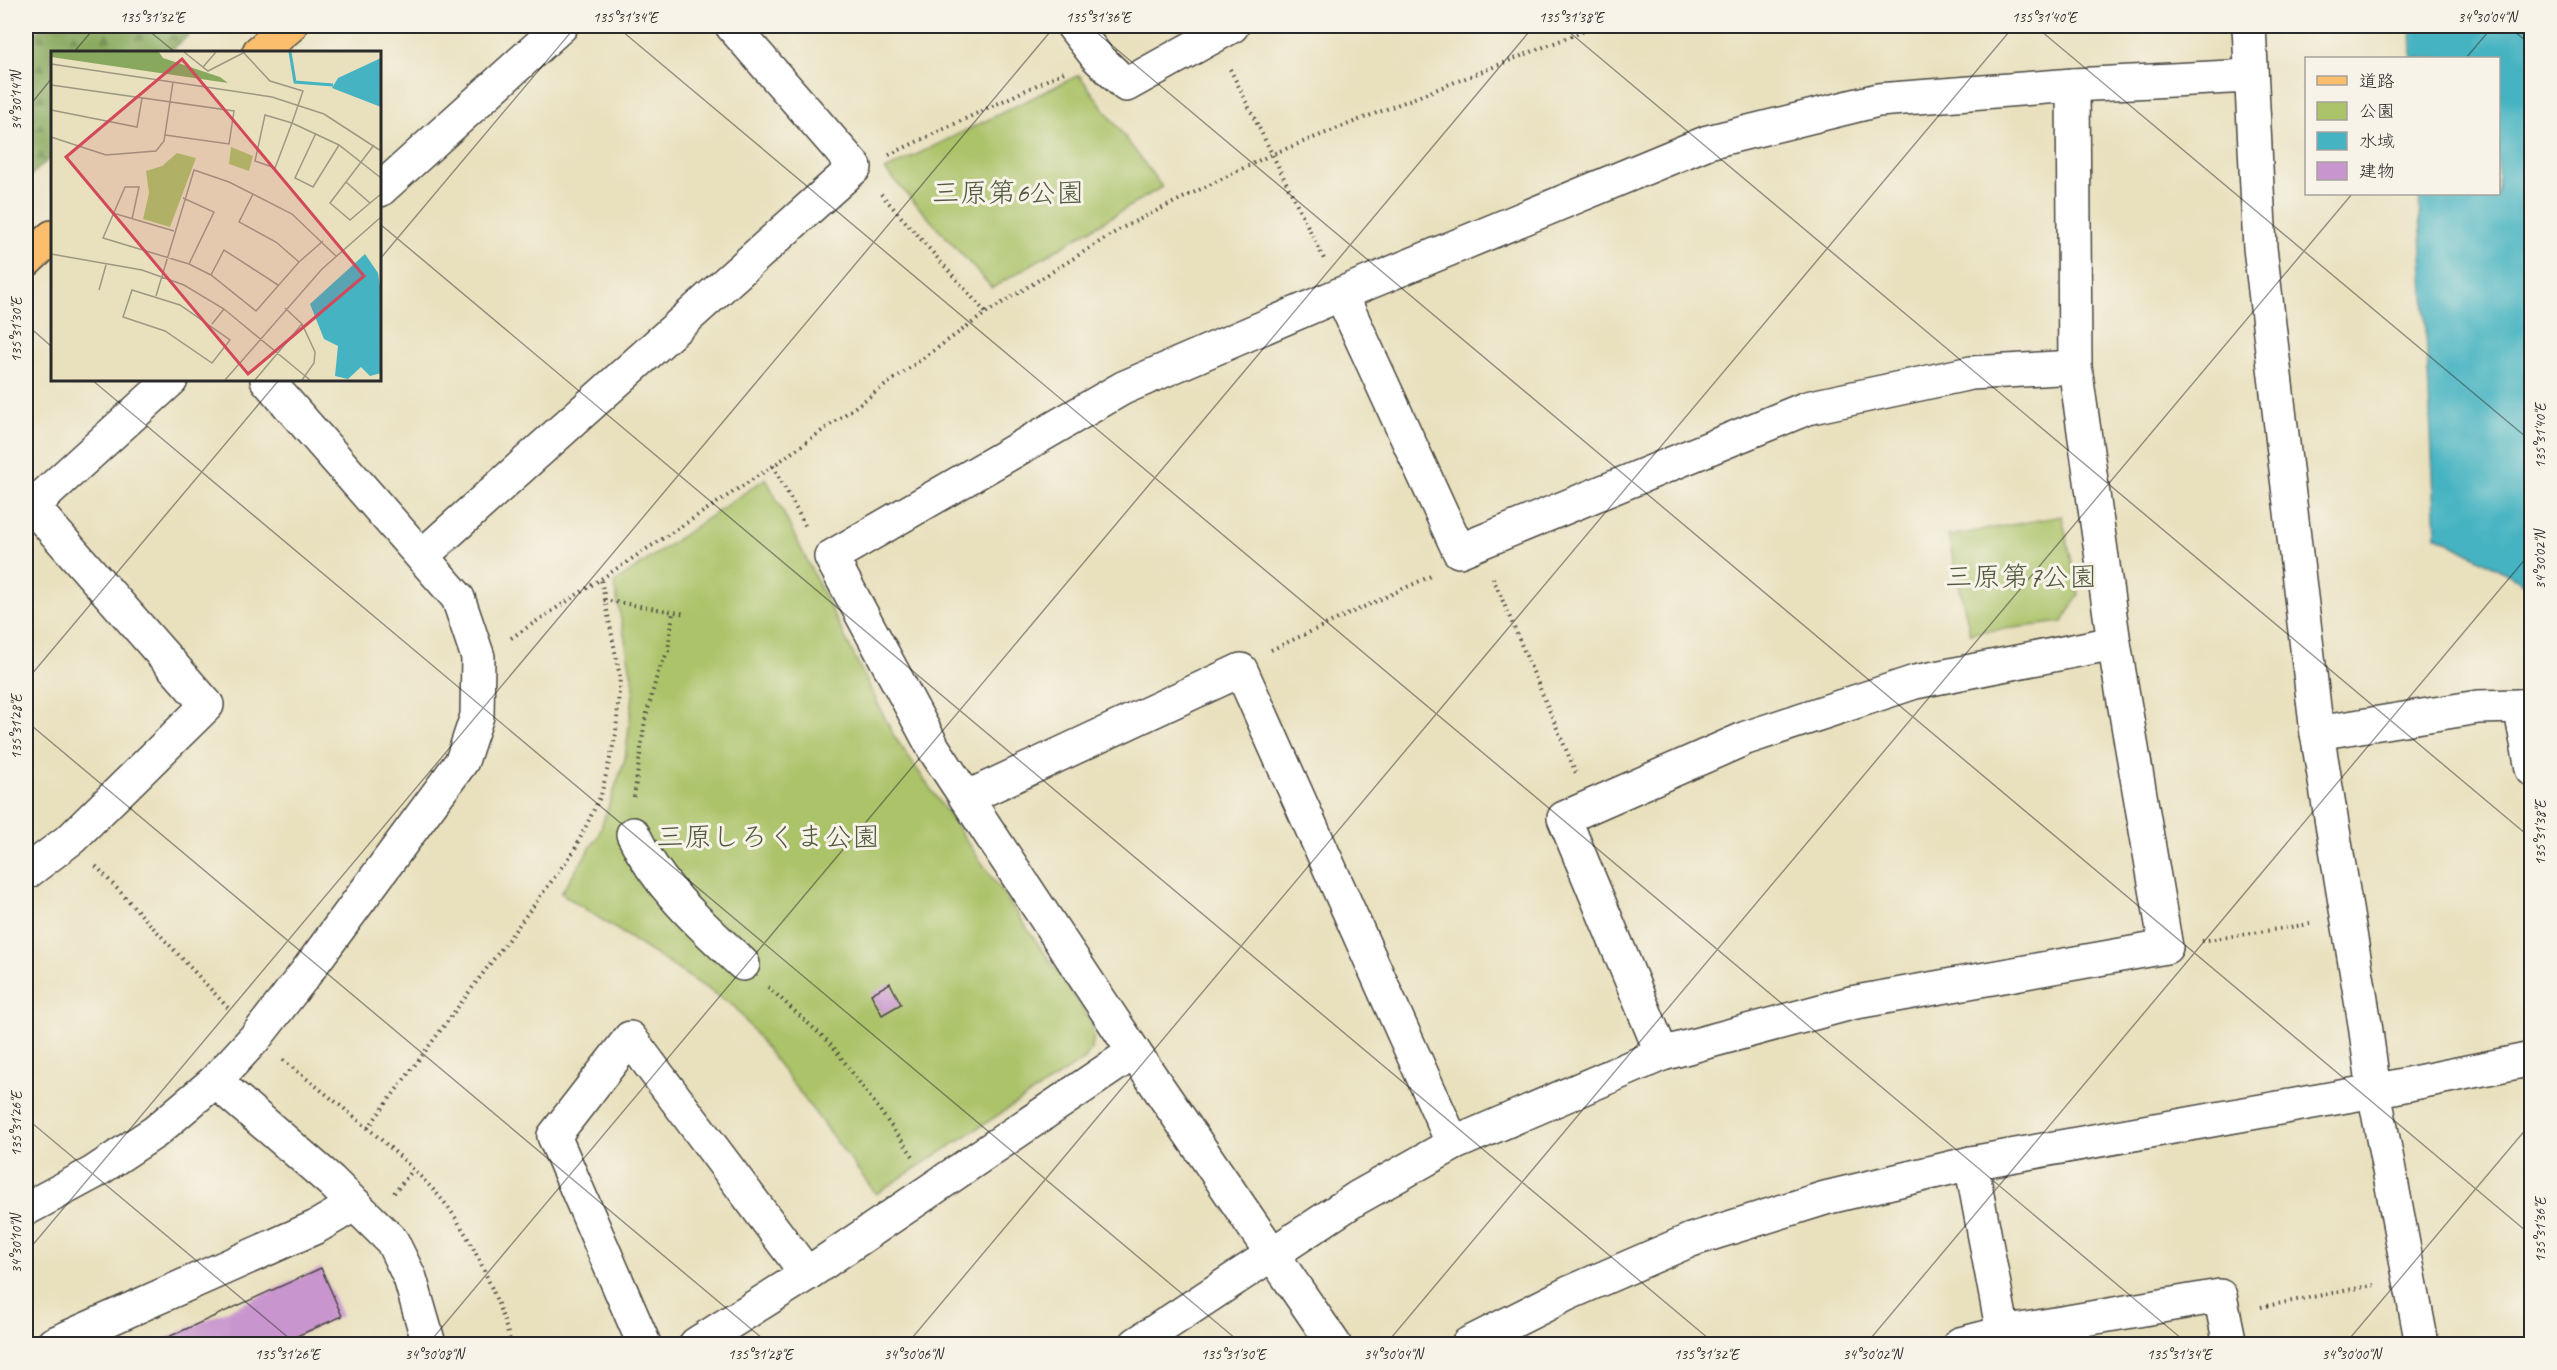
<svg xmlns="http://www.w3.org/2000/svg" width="2557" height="1370" font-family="Caveat,'Klee One',sans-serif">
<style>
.forest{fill:url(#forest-firs);stroke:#5a6a44;stroke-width:1.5}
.park{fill:#abc369;stroke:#6b774a;stroke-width:1.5}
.water{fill:#45b3c1;stroke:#386f76;stroke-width:1.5}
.building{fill:#c995ce}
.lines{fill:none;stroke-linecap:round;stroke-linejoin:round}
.minor-casing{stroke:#484641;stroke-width:36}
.major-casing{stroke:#484641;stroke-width:36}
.path{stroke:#484641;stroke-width:4;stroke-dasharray:1.5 4.5;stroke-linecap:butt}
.minor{stroke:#fff;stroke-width:33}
.major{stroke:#fabe6d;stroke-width:33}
.ticks{fill:none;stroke:#2b2b2b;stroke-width:1.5;stroke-opacity:0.45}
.labels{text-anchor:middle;stroke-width:6;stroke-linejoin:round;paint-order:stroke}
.park-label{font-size:28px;fill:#51593e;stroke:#f7f3e8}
.inset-river{fill:none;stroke:#45b3c1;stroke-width:3}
.inset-road{fill:none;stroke:#9d9883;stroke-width:1.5}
.view{fill:#d1495b;fill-opacity:0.15;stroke:#d1495b;stroke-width:3}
.inset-edge{fill:none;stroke:#2b2b2b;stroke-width:3}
.neatline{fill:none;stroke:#2b2b2b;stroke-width:2}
.ticks-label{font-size:15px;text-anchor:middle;fill:#2b2b2b}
</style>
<defs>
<pattern id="forest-firs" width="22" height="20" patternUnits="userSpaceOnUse" patternTransform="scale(1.5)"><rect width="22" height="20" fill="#88a95d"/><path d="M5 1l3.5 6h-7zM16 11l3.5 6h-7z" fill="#6f8a4d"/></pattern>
</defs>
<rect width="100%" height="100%" fill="#f7f3e8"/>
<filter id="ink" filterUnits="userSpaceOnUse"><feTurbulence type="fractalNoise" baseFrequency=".0167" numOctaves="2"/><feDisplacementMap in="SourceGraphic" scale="12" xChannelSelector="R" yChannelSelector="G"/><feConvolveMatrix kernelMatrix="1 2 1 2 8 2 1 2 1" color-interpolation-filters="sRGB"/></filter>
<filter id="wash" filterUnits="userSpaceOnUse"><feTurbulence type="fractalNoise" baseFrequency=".008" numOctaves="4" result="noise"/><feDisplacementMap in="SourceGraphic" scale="24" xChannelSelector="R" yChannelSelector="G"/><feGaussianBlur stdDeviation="1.35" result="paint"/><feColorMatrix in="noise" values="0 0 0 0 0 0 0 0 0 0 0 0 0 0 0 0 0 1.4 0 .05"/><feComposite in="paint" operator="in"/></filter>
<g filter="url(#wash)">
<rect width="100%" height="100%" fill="#e9e0bd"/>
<!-- forest -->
<path class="forest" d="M46,26H199L169,52H52V156L26,180V38Z"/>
<!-- park -->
<g class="park">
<path d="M1079,75L1162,187L992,288L885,170Z"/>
<path d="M766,478L894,736L1088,1016C1096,1033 1096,1044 1085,1059L876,1194L735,1007L561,893L598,836L625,759L634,687L614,583Z"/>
<path d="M2062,516L2079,594L2063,622L1970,633L1948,536Z"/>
</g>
<!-- water -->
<path class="water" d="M2411,26H2531V587L2436,535L2419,194H2498V58H2412Z"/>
<g id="blocks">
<!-- building -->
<g class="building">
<path d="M890,983L901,1004L882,1015L871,994Z"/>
<path d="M321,1268L342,1316L279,1344H153Z"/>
</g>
</g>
</g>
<g filter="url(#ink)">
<use href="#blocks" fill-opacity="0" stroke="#484641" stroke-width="1.5"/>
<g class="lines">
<defs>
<g id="minor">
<path d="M1073,26L1097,57L1126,85L1232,26"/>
<path d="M2249,26L2260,248L2317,733L2365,1024L2374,1091L2422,1344"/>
<path d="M380,190L561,26"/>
<path d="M1341,294L1459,551L1807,408L1971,373L2075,367"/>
<path d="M26,512L171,380"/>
<path d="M422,556L855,167L732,26"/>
<path d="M2520,706L2532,769"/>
<path d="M2317,733L2478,707L2520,706L2532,708"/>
<path d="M966,798L1241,670L1453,1144"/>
<path d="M633,834C658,887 701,925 743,964"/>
<path d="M26,873L72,838L207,705L32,506"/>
<path d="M1662,1054L1564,818L1746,738L1915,682L2114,643"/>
<path d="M215,1081L331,1181L392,1241L410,1278L429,1344"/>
<path d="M1971,1163L2003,1333"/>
<path d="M26,1209L93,1173L155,1132L215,1081L256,1037L305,974L462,761L477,716L478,657L458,598L267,380"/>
<path d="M53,1344L316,1227L355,1204"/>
<path d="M644,1344L554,1136L630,1038L807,1274"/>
<path d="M696,1344L807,1274L1134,1052"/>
<path d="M1136,1344L1357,1198L1453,1144L1662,1054L1851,1003L2166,947L2114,643L2075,367L2073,85"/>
<path d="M1334,1344L1134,1052L934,749L831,557L1123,388L1341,294L1708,142L1878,100L2073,85L2250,76"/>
<path d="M1468,1344L1569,1293L1691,1240L1825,1198L1971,1163L2374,1091L2532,1059"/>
<path d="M1960,1344L2003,1333L2220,1296L2230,1344"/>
</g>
<g id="major">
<path d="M259,52L290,26"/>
<path d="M26,261L52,237"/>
</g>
</defs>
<!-- minor casing -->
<use href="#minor" class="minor-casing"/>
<!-- major casing -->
<use href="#major" class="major-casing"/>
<!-- path -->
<g class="path">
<path d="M1230,69L1325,261"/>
<path d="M889,155L1064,72"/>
<path d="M881,194L986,313"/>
<path d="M773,466L807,529"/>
<path d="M1493,578L1576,773"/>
<path d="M604,600L686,614"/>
<path d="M511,638L773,466L986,313L1122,228L1270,155L1597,26"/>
<path d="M1271,650L1433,575"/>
<path d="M634,797L645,720L658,672L668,651L673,612"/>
<path d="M96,866L230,1010"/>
<path d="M2202,941L2310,924"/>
<path d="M768,987L832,1045L913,1156"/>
<path d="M283,1060C337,1103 393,1145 439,1196C470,1231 499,1299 511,1344"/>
<path d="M368,1128L574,851L601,795L616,734L620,677L601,579"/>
<path d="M394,1193L413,1170"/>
<path d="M2261,1307L2374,1285"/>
</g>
<!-- minor -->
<use href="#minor" class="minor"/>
<!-- major -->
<use href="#major" class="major"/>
</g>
</g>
<!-- ticks -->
<path class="ticks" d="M143,26L175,52M616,26L2188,1344M1089,26L2532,1236M1562,26L2532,839M2035,26L2532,442M2508,26L2532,46M74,52L96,26M2466,58L2493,26M26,110L52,78M380,224L1715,1344M380,259L576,26M26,324L52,347M92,380L1242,1344M26,681L279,380M26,721L769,1344M26,1118L296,1344M26,1253L1055,26M428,1344L1534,26M907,1344L2014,26M1386,1344L2352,194M1866,1344L2532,551M2345,1344L2532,1122"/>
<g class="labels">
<!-- park labels -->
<g class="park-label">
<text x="1008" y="202">三原第6公園</text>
<text x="2021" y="586">三原第7公園</text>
<text x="768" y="846">三原しろくま公園</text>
</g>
</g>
<!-- overview -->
<g transform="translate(51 51)">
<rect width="330" height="330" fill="#e9e0bd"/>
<path d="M0,1H108L112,7L169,26L177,32L0,6Z" fill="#88a95d"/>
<path d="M180,96L202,105L198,120L178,113ZM126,102L145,107L119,176L92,168L98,142L95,120L111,115Z" fill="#abc369"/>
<path d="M330,7V56L281,37L287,27ZM314,203L327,222L330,242V322L319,325L310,316L297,328L284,325L287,295L273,288L259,253Z" fill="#45b3c1"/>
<path class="inset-river" d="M239,1L244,31L282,34"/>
<path class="inset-road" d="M133,1L157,20L194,1M192,1L219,30L252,40L241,72L224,117L204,110L214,64L241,72L288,94L330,127M0,13L221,46L273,63L330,100M152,16L165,1M0,34L183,60L178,93L114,84M0,59L86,76L91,47M265,82L244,127L262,136L288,94M0,86L55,104L105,100L113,90L122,31M295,131L319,152L330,143M202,143L188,171L225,191L248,211M132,147L163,161L138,213M319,152L299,169L279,152L323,94M62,162L123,180M81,168L88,136H74L52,187L138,213L160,224L205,260L248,211L272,190M0,203L91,219L133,234L173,258L259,329M160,224L173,199L227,234M48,239L55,214M81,239L129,254L179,289L161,312L114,280L72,266ZM105,245L143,119L178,131L241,163L285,205M234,257L251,273L264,301L263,312L251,329M161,273L173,258M174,329L271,218L330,166M204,329L251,273"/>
<path class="view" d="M131,8L313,225L197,323L15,106Z"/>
<rect width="330" height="330" class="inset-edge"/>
</g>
<!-- margin -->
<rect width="2557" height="1370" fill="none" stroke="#f7f3e8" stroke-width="66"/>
<!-- legend -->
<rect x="2305" y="57" width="195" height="138" fill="#f7f3e8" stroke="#a5a39c" stroke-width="1.5"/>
<rect x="2317" y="76" width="30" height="9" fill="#fabe6d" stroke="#a5a39c" stroke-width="1.5"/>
<text x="2359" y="87" font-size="18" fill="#2b2b2b">道路</text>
<rect x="2317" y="102" width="30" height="18" fill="#abc369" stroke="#a5a39c" stroke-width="1.5"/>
<text x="2359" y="117" font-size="18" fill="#2b2b2b">公園</text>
<rect x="2317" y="132" width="30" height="18" fill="#45b3c1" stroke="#a5a39c" stroke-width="1.5"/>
<text x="2359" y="147" font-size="18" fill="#2b2b2b">水域</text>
<rect x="2317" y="162" width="30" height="18" fill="#c995ce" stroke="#a5a39c" stroke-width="1.5"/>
<text x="2359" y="177" font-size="18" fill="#2b2b2b">建物</text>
<rect x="33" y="33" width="2491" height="1304" class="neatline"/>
<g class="ticks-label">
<text x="152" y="22">135°31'32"E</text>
<text x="625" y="22">135°31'34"E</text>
<text x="1098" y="22">135°31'36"E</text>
<text x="1571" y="22">135°31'38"E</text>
<text x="2044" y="22">135°31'40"E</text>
<text x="2487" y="22">34°30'04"N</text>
<text transform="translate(16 101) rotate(-90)" y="5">34°30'14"N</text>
<text transform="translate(16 330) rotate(-90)" y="5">135°31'30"E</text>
<text transform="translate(2540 436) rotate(-90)" y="5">135°31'40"E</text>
<text transform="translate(2540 560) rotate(-90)" y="5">34°30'02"N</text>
<text transform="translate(16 727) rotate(-90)" y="5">135°31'28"E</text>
<text transform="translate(2540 833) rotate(-90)" y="5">135°31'38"E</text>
<text transform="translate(16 1124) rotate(-90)" y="5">135°31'26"E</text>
<text transform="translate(2540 1230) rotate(-90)" y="5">135°31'36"E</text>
<text transform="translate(16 1244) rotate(-90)" y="5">34°30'10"N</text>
<text x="287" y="1359">135°31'26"E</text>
<text x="434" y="1359">34°30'08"N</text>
<text x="760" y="1359">135°31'28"E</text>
<text x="913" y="1359">34°30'06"N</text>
<text x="1233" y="1359">135°31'30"E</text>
<text x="1393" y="1359">34°30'04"N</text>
<text x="1706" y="1359">135°31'32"E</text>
<text x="1872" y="1359">34°30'02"N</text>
<text x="2179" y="1359">135°31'34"E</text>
<text x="2351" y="1359">34°30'00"N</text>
</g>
</svg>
